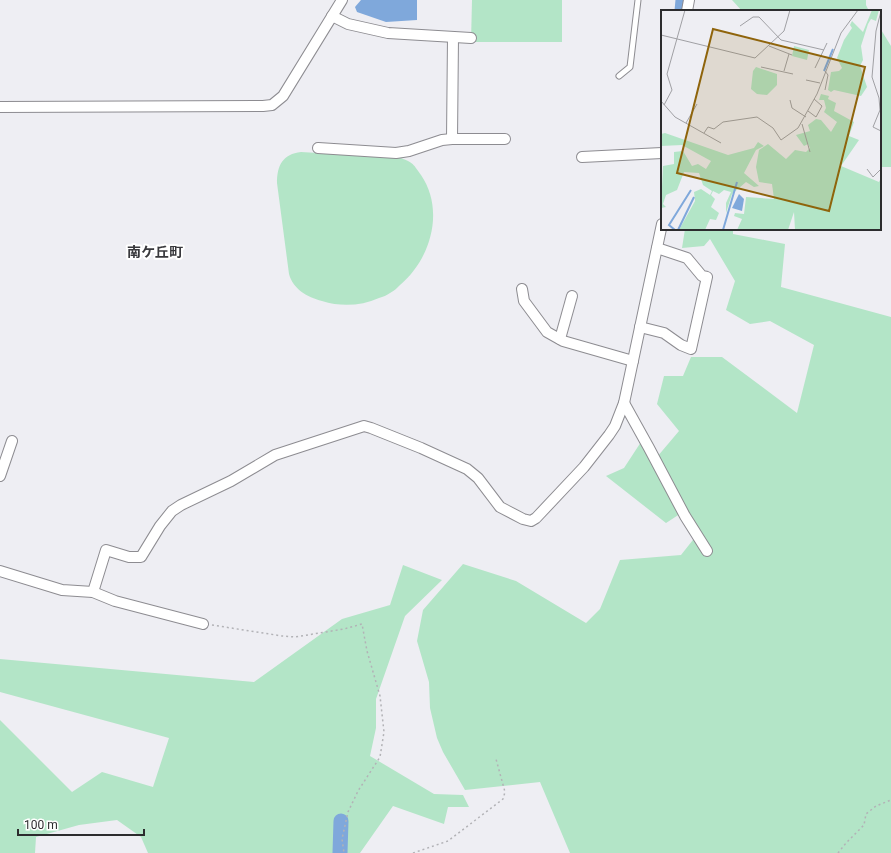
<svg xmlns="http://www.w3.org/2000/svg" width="891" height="853" font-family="Roboto,'Noto Sans JP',sans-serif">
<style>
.green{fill:#b3e5c7}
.water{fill:#7fa8db}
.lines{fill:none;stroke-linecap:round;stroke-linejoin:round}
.river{stroke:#7fa8db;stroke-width:15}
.service-casing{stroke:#8d8c91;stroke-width:7}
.minor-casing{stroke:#8d8c91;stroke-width:12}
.path{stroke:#b2b2b6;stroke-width:1.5;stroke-dasharray:2 3;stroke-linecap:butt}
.service{stroke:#fff;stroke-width:5}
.minor{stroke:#fff;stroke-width:10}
.labels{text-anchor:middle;stroke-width:4;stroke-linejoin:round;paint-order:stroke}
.quarter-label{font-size:14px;font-weight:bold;fill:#38383c;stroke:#fff}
.inset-river{fill:none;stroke:#7fa8db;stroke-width:2}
.inset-road{fill:none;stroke:#a0a0a4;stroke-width:1}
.view{fill:#8f640b;fill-opacity:0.15;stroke:#8f640b;stroke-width:2}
.inset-edge{fill:none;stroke:#2c2c2e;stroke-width:2}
</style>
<rect width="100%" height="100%" fill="#eeeef3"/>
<!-- green -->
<g class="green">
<path d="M472,0H562V42H471Z"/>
<path d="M732,0H866V5L869,11H742Z"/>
<path d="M880,28L891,46V167H880Z"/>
<path d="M301,152L401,158C414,163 413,164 421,175C445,210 431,259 400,285C397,288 394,291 390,293C387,295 383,297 379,298C361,306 341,307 322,301C307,297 293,289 289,274L277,183C277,165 283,154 301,152Z"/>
<path d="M685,229H733V234L785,244L781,287L891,317V853H570L540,782L465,790L443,752L437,738L430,708L429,682L417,641L423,610L463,564L516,581L586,623L600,609L620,560L681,555L700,531L686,510L666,523L606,476L624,468L641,442L657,457L679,431L657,404L664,376H683L691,357H722L797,413L814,345L770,321L750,324L726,310L735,281L710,239L704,246L682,248Z"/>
<path d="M403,565L442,580L405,616L376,699V728L370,756L434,794L463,795L469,807H448L444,824L393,806L360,853H148L141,837L117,820L79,825L36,837L35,853H0V720L72,792L102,772L153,787L169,738L0,692V659L254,682L342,619L390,605Z"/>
</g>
<!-- water -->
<path class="water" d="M361,0H417V20L386,22L357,12L355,7Z"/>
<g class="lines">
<!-- river -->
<g class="river">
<path d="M682,11L683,0"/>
<path d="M340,853L341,821"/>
</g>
<defs>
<path id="service" d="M619,76L630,67L638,0"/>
<g id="minor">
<path d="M687,11L689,0"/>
<path d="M332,16L348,24L388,33L471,38"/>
<path d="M0,107L263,106L272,105L283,96L342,0"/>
<path d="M452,139L453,37"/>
<path d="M318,148L396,153L409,151L442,140L452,139H505"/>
<path d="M582,157L662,153"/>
<path d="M522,289L524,301L547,332L563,341L633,361"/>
<path d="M640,327L664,333L681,345L691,349L707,277L702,276L687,258L657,248"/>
<path d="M560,339L572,296"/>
<path d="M624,403L649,448L685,516L707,551"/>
<path d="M0,476L12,441"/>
<path d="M0,571L62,590L93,592L115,601L203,624"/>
<path d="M93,592L106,550L129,557H141L160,526L172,511L181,505L231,481L275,455L364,426L371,428L421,448L467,469L478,478L500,507L523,519L531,521L536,518L584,467L609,435L615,426L624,403L662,224"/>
</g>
</defs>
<!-- service casing -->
<use href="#service" class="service-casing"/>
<!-- minor casing -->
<use href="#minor" class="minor-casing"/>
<!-- path -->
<g class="path">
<path d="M212,625L282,636L295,637L344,629L362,624L367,651L380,696L384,732L380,757L358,791L348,812L342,839L344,853"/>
<path d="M413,853L448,841L503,799L505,792L496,759"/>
<path d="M838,853L846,843L864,825L866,814L876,806L891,800"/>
</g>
<!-- service -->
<use href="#service" class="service"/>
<!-- minor -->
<use href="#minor" class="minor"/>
</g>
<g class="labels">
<!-- quarter labels -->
<g class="quarter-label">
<text x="155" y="257">南ケ丘町</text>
</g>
</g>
<!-- overview -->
<g transform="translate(661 10)">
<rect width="220" height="220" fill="#eeeef3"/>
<path d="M211,0H218L215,11L210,9L207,14L200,36L202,50L199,56L206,77L200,86L173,80L170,82L167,80L170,62L178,61L181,58L176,48L183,30L191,18L189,15L191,11L202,22ZM133,36L148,40L146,50L131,46ZM95,57L116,64V75L106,85L96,84L90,79L92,61ZM160,84L168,86L167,89L175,93L173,101L193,112L188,126L198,130L180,156L218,172L220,168V220H134L133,202L127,220H76L81,209L73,206L74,203L83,204L85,187L113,189L111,174L98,172L95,157L98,140L107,134L125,149L134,140L145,142L149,138L147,134L143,136L135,125L149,121L147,115L155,109L160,110L170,122L176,112L163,102L165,98L163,90H158ZM4,123L67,145L93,138L97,132L103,136L95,140L83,163L98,176L93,177L85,172L71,184L65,203V193L70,182L63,180L58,184L52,181L50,185L54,189L50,197L58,203L55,210L49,209L44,220H18L34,191L33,182L40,179L49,185L51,181L42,175L38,163L23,162L16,180L5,185L2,194L5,197L0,198L2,156L13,154V142L22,141L31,156L37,154L45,159L50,151L21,135L0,136V124Z" fill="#b3e5c7"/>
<path d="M78,184L83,189L81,201L71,198Z" fill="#7fa8db"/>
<path class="inset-river" d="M163,61L172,39M14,220L8,215L30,180M17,220L33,187M62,220L76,172"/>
<path class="inset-road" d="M220,1L215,21L211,67L218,88L219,100L212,117L220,121M79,16L92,7H98L120,30L163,40M0,25L94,48L123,21L129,0M108,36L131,45M100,57L132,64M154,58L166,33M123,61L128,44M164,61L167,65L164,80M145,70L159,73M129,90L131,98L145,107M0,91L14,107L60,133M3,95L11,80L6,64L24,0M147,101L155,107L161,96L153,89M25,113L36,94M141,114L149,142M43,123L47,117L53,119L62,112L96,107L112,118L120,130L137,118L156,84L180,23L197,0M206,159L212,167L220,159"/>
<path class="view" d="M52,19L204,57L168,201L16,163Z"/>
<rect width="220" height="220" class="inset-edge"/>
</g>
<!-- scale -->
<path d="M18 829v6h126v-6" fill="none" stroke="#2c2c2e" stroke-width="2"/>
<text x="24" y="829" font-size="12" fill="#2c2c2e" stroke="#ffffff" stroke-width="3" paint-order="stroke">100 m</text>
</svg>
